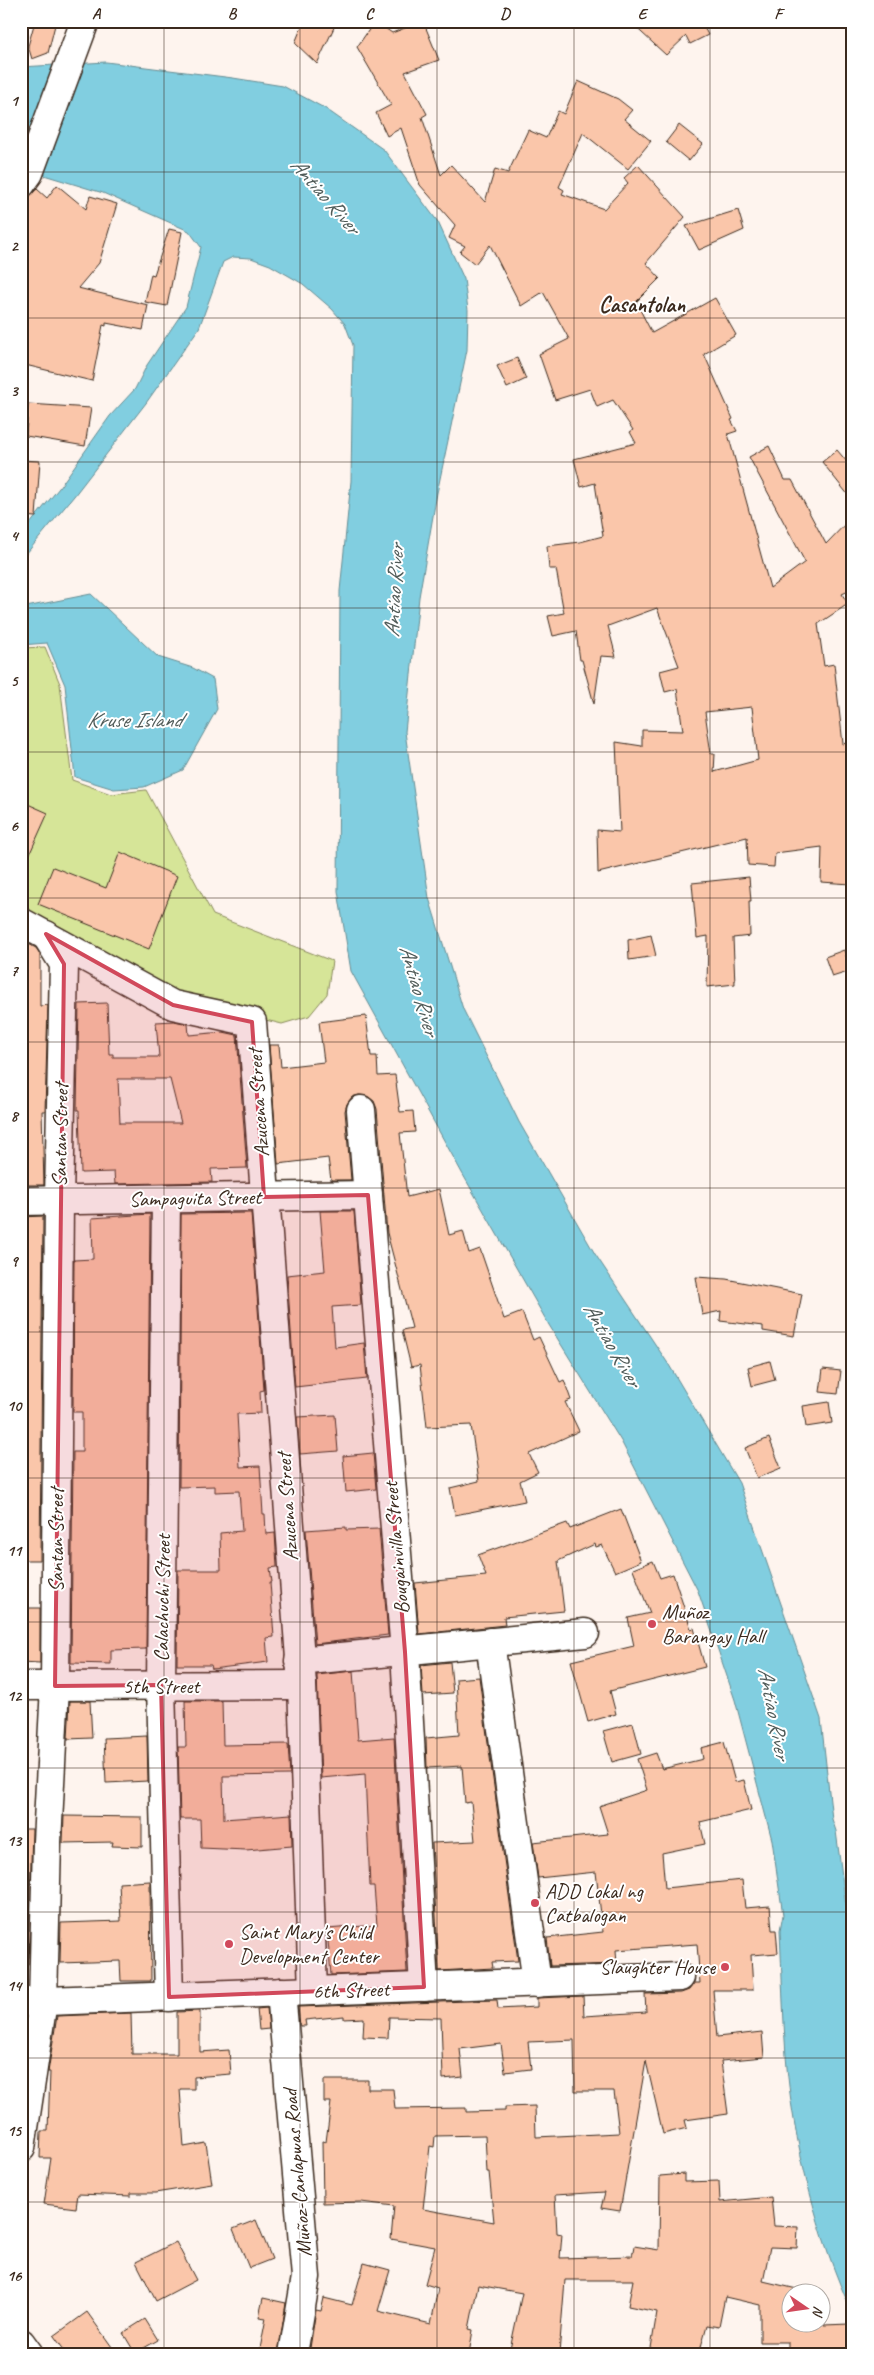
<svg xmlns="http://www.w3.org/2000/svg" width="874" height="2375" font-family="Caveat,sans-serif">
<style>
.green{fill:#d6e598;stroke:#88885b}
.water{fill:#81cee0;stroke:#658c92}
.building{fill:#fac6aa;stroke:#3b2a1e;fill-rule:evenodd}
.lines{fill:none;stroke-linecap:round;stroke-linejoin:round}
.street-casing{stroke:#3b2a1e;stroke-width:31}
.street{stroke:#fff;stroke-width:28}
.marked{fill:#d1495b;fill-opacity:0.2;stroke:#d1495b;stroke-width:4;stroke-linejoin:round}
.grid{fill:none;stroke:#3b2a1e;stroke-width:1;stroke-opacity:0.55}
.poi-dot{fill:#d1495b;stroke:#fff;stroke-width:2}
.labels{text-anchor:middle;stroke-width:4;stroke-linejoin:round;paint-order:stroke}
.street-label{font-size:21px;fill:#3b2a1e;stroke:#fff}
.poi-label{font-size:21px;fill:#3b2a1e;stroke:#fff;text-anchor:start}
.water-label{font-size:22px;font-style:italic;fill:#505b58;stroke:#fff}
.neighbourhood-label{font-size:22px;font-weight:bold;fill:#3b2a1e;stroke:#fff}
.neatline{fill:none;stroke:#3b2a1e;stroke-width:2}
.grid-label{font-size:16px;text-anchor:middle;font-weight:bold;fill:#3b2a1e}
</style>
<rect width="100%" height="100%" fill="#fef4ee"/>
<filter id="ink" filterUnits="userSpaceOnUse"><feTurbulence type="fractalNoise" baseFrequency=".02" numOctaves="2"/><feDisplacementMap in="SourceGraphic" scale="10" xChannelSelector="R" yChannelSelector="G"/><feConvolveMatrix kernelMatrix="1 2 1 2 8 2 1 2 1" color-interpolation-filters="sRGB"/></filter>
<g filter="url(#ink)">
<!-- green -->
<path class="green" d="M45,647L60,684L72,780L111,794L146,790L213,915L332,961L327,994L309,1016L282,1024L176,998L21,915V648Z"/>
<!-- water -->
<g class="water">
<path d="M106,62L233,78L283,86L326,109L384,150L438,222L464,279L468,310L467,350L437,493L419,597L405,732L429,898L463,1009L519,1122L595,1254L669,1365L739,1483L821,1719L832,1819L836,1831L853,1959V2314C818,2240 792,2138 786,2056C783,2015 782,1973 780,1931L783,1915L772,1840L735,1700L698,1591L621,1441L549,1325L462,1173L351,971L338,891L340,591L351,481L353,345L345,324L332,309L303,284L270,265L251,258L233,257L223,262L199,328L146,403L74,496L21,560V535L59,488L110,416L135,389L147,365L186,307L201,247L189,231L103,193L21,168V67Z"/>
<path d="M91,594L158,657L193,668L213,679L217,709L183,770L144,787L114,789L75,777L65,685L47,643L21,645V608Z"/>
</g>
<!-- building -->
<g class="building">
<path d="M35,21H56L48,53L32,59L28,46Z"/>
<path d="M304,21H337L317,64L295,43Z"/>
<path d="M375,21L392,33L423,21L439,60L405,72L427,114L422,117L441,175L451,165L485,202L495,169L508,173L528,130L546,138L558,111L564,114L578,81L618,99L632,110L624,119L651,141L628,169L583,133L559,187L564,190L562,194L604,209L628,183L624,178L638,165L685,217L646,263L660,278L636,302L652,333L715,298L736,335L704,354L733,419L731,420L737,431L728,434L770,588L805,562L749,457L769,446L785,480H792L826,544L853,516V589L842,594L848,604L818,624L824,666L834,664L843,744L846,743L853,782L851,884L821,882L822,847L775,853L774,867L748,865L747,837L598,873L597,830L620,832L616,742L642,746V730L683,731L677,689L665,692L660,671L679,666L657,608L608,626L616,657L601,656L594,704L582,660H580L576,631L553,636L548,616L564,613L556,569H549L547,546L580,542L603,536L595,483L581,487L574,459L636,443L630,432L633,430L613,400L597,407L590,389L555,400L539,354L569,339L543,292L521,306L490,245L475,264L460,252L465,246L449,238L455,225L420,185L401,128L387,136L376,113L391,105L357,47ZM752,707L758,760L714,772L715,754H711L705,712Z"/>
<path d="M629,21H701L708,35L690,44L686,36L666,55Z"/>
<path d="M679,125L703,144L689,161L666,142Z"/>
<path d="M57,185L86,209L90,196L117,204L99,263L78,288L148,305L143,330L106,323V326L103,325L92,381L21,364V203L37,189L47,198Z"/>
<path d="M738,210L744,230L699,250L686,226Z"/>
<path d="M169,229L182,232L167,306L145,302L151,274L154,275Z"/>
<path d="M517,358L526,379L507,388L497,366Z"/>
<path d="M28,404L91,408L85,446L26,436Z"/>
<path d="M837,450L853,469V501L822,462Z"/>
<path d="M21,460L40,461L36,517L21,516Z"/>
<path d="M21,801L48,813L21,873Z"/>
<path d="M120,852L177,876L149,949L38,904L53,867L106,888Z"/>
<path d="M749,877L751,901H749L750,936L733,938L735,984L707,987L708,936L697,938L692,883Z"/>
<path d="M651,935L656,956L629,960L628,940Z"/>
<path d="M21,940L36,948L40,954V1006L48,1005L45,1111H42L44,1185H21Z"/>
<path d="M844,950L851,971L832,977L825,957Z"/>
<path d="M107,1003L109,1054H113V1057H159L156,1022L174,1021L188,1024L189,1035L223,1032L237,1035L247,1168L211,1169L212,1182L115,1184L114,1172L81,1173L79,1110H77L79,1004ZM118,1079H170L181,1123H120Z"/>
<path d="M366,1016L371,1056H377L378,1076L395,1075L400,1112L413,1111L415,1132L400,1133L407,1197L439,1189L449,1235L463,1231L469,1253L480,1249L504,1319L522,1312L533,1340L539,1337L560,1382L564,1380L571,1400L565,1402L579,1431L529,1454L538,1472L520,1481L525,1501L455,1515L450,1488L479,1481L471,1425L427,1427L420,1365L411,1367L402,1330L412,1328L387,1233L377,1109L374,1101L367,1096L359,1095L352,1097L347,1104L345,1111L351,1180H331L328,1158L278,1164L269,1045H279L281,1067L324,1062L319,1022Z"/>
<path d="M320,1211H354L361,1305L332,1307L335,1347L364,1343L367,1379L295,1387L287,1275L325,1271Z"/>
<path d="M251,1213L264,1390L260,1391L261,1413L237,1414L240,1467L260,1466L263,1514H265L266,1534L275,1533L277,1567L270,1568L272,1582H270L274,1637L266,1638L268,1662L212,1669L211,1665H177L178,1570H221L220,1533L242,1531L239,1491L215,1492V1486L179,1487L181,1214Z"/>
<path d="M150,1214L146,1649L111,1650V1664L71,1663L73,1452H82V1412H73L74,1260L93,1259L92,1218Z"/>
<path d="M43,1216L40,1560H21V1217Z"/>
<path d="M696,1277L726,1279L802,1294L794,1336L763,1331V1326L720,1321L721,1311L702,1315Z"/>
<path d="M770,1361L775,1380L752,1386L748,1367Z"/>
<path d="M823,1369L841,1371L838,1394L820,1392Z"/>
<path d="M829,1402L832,1423L806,1427L803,1406Z"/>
<path d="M335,1415L338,1451L300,1454L297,1417Z"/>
<path d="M769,1438L781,1468L757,1478L745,1448Z"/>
<path d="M373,1453L376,1489L346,1492L343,1456Z"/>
<path d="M621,1509L641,1561L615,1572L602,1545L596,1547L595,1544L558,1561L564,1611L504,1617L505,1625L419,1634L415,1583L486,1576L478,1555L567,1523L570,1529Z"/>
<path d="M346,1527V1530L379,1529L388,1635L315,1644L306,1530Z"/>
<path d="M653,1561L660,1578L673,1574L691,1629L694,1628L705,1667L610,1691L616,1714L588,1722L571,1661L634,1646L628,1618L650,1613L633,1569Z"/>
<path d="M21,1608H40V1663L21,1662Z"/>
<path d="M450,1662L453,1693L423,1695L421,1665Z"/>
<path d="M353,1671L358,1740L394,1737L407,1972L331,1975L327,1929L377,1925L374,1886H370L365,1774L321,1778L317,1675Z"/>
<path d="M479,1677L518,1961L492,1962L493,1968L439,1971L432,1843L475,1841L471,1802L465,1803L462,1766L427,1768L426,1738L459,1735L456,1679Z"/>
<path d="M70,1701H90L92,1738L68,1739Z"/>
<path d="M185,1701H222L223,1745L288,1744L290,1775L223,1776L224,1819L291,1814L292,1846L246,1850L201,1848L200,1819H180L178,1747H186Z"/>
<path d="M633,1723L641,1754L612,1762L603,1731Z"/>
<path d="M147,1736L148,1781L106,1783L104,1738Z"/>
<path d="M724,1742L735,1782L744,1780L751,1810L700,1822L705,1844L662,1853L665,1888L742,1880L745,1908L770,1906L772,1930H776L778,1953L751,1955L753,1990H713L717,2037L762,2032L764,2057L721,2061L728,2114L685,2120L687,2128L663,2134L646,2061L620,2211L601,2208L605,2192L555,2195L557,2233L562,2234L560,2258L632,2256L634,2246L659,2250L660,2176L684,2174V2182L719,2181L720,2202L771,2197L774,2226L798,2227L797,2248L770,2247L763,2281L797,2289L796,2292H792V2322H822V2298L828,2299L824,2325L849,2324L851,2354H788V2342H760V2305L725,2297L719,2327L707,2325L699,2354H650L657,2312L628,2306L633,2280H565L559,2354H509L522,2293L478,2285L469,2329L473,2330L469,2354H336L310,2348L316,2310L321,2311L324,2298L352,2305L364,2263L390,2270L378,2311L431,2324L438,2288L425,2284L435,2247L391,2239L394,2206L361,2202L323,2203L322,2141L326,2142L331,2102H324V2080H368V2089H393L395,2109L466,2108V2112L505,2111V2107L535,2106L536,2137L619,2133L614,2091H575L574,2040L528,2042L531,2069L505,2072L501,2044L460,2049L463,2077L443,2079L441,2018L389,2017L388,2038L363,2037L364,2018L344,2019V2016L305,2020L306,2026H300L298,2007L497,2000L498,2009L537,2007V1998L583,1996L584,2016L646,2012L645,1994L681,1993L689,1990L694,1983H700L697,1944L616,1950L617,1964L550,1966L547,1938L603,1932L596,1872L538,1878L533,1842L608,1834L599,1806L647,1790L637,1759L656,1753L662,1769L703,1759L701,1748ZM485,2135L487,2172H489L494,2222L423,2209L430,2146L434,2147L435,2136Z"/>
<path d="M64,1816L142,1817V1847L112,1846L113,1842L63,1843Z"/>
<path d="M21,1829H32L28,1964H21Z"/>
<path d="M150,1881L151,1981H121L120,1961L60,1963L61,1923L121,1921L119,1883Z"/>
<path d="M267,2008L269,2029L259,2030L257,2009Z"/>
<path d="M200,2011V2052L229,2050L231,2074L194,2077V2089H180L184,2147L206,2143L212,2184L155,2193H131V2196L78,2194L76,2208L44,2204L51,2158H40L41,2131H48L50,2072H48L57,2016L131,2013L132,2054H177V2012Z"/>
<path d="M256,2220L272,2259L249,2268L233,2229Z"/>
<path d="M176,2242L196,2280L156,2301L136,2262Z"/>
<path d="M263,2298L286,2303L278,2354H259L266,2318L259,2317Z"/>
<path d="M87,2312L117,2354H67L54,2336Z"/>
<path d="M145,2319L158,2340L135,2353L123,2333Z"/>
</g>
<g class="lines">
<defs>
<g id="street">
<path d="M21,184L29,173L85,21"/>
<path d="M21,922L173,1005L252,1022L302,1685L313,1991"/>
<path d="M361,1110L405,1652L424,1987"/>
<path d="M166,1199L161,1685L169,1997"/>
<path d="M21,1201L368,1195"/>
<path d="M490,1642L537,1983"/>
<path d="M299,1661L585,1633"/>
<path d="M21,1686L302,1685"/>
<path d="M281,1992L306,2277L293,2354"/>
<path d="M21,2002L680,1977"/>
<path d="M21,2148L43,2001L47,1842L55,1686L59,1200L64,964L46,935"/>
<path d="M21,2343L29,2354"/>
</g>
</defs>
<!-- street casing -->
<use href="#street" class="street-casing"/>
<!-- street -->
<use href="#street" class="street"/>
</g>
</g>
<!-- marked area -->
<path class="marked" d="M46,934L173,1005L252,1022L264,1197L368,1195L405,1652L424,1987L169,1997L161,1685L55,1686L64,964Z"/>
<!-- grid -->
<path class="grid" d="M164,21V2354M300,21V2354M437,21V2354M574,21V2354M710,21V2354M21,172H853M21,318H853M21,462H853M21,608H853M21,752H853M21,898H853M21,1042H853M21,1188H853M21,1332H853M21,1478H853M21,1622H853M21,1768H853M21,1912H853M21,2058H853M21,2202H853"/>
<!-- markers -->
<g class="poi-dot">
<circle cx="652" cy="1624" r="5"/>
<circle cx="535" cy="1903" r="5"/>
<circle cx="229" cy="1944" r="5"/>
<circle cx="725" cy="1967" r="5"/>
</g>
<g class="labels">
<!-- street labels -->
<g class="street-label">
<text transform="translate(258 1103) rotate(-94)" y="7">Azucena Street</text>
<text transform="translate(60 1135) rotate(-89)" y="7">Santan Street</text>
<text transform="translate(195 1198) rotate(-1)" y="7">Sampaguita Street</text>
<text transform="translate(287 1507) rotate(-94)" y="7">Azucena Street</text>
<text transform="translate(56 1540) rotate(-90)" y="7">Santan Street</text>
<text transform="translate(396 1548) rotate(-95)" y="7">Bougainvilla Street</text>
<text transform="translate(162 1598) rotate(-89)" y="7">Calachuchi Street</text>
<text x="161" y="1693">5th Street</text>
<text transform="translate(351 1990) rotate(-2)" y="7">6th Street</text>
<text transform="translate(297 2173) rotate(-95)" y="7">Muñoz-Canlapwas Road</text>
</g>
<!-- poi labels -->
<g class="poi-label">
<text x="662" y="1619">Muñoz<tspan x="662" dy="24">Barangay Hall</tspan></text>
<text x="545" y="1898">ADD Lokal ng<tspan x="545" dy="24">Catbalogan</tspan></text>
<text x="239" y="1939">Saint Mary's Child<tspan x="239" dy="24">Development Center</tspan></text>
<text x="715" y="1974" text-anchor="end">Slaughter House</text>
</g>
<!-- water labels -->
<g class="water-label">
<text transform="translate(326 195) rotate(49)" y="8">Antiao River</text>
<text transform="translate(393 591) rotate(-87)" y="8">Antiao River</text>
<text x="134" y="727">Kruse Island</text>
<text transform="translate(420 990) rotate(74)" y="8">Antiao River</text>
<text transform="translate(613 1344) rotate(60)" y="8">Antiao River</text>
<text transform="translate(775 1713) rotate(79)" y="8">Antiao River</text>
</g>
<!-- neighbourhood labels -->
<g class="neighbourhood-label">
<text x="642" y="312">Casantolan</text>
</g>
</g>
<!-- margin -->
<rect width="874" height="2375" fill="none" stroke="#fff" stroke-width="55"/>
<!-- north arrow -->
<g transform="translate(806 2308) rotate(103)"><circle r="24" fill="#ffffff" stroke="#b1aaa5"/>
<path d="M0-4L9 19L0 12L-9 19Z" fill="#d1495b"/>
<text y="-8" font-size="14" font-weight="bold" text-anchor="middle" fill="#3b2a1e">N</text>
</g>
<rect x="28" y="28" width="818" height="2320" class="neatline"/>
<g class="grid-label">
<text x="96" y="19">A</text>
<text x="232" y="19">B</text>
<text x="369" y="19">C</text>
<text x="505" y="19">D</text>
<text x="642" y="19">E</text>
<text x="778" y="19">F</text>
<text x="14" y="106">1</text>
<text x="14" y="251">2</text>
<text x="14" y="396">3</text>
<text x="14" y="541">4</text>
<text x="14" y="686">5</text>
<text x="14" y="831">6</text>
<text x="14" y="976">7</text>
<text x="14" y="1121">8</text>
<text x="14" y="1266">9</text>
<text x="14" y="1411">10</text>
<text x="14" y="1556">11</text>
<text x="14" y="1701">12</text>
<text x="14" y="1846">13</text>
<text x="14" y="1991">14</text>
<text x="14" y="2136">15</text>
<text x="14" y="2281">16</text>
</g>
</svg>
